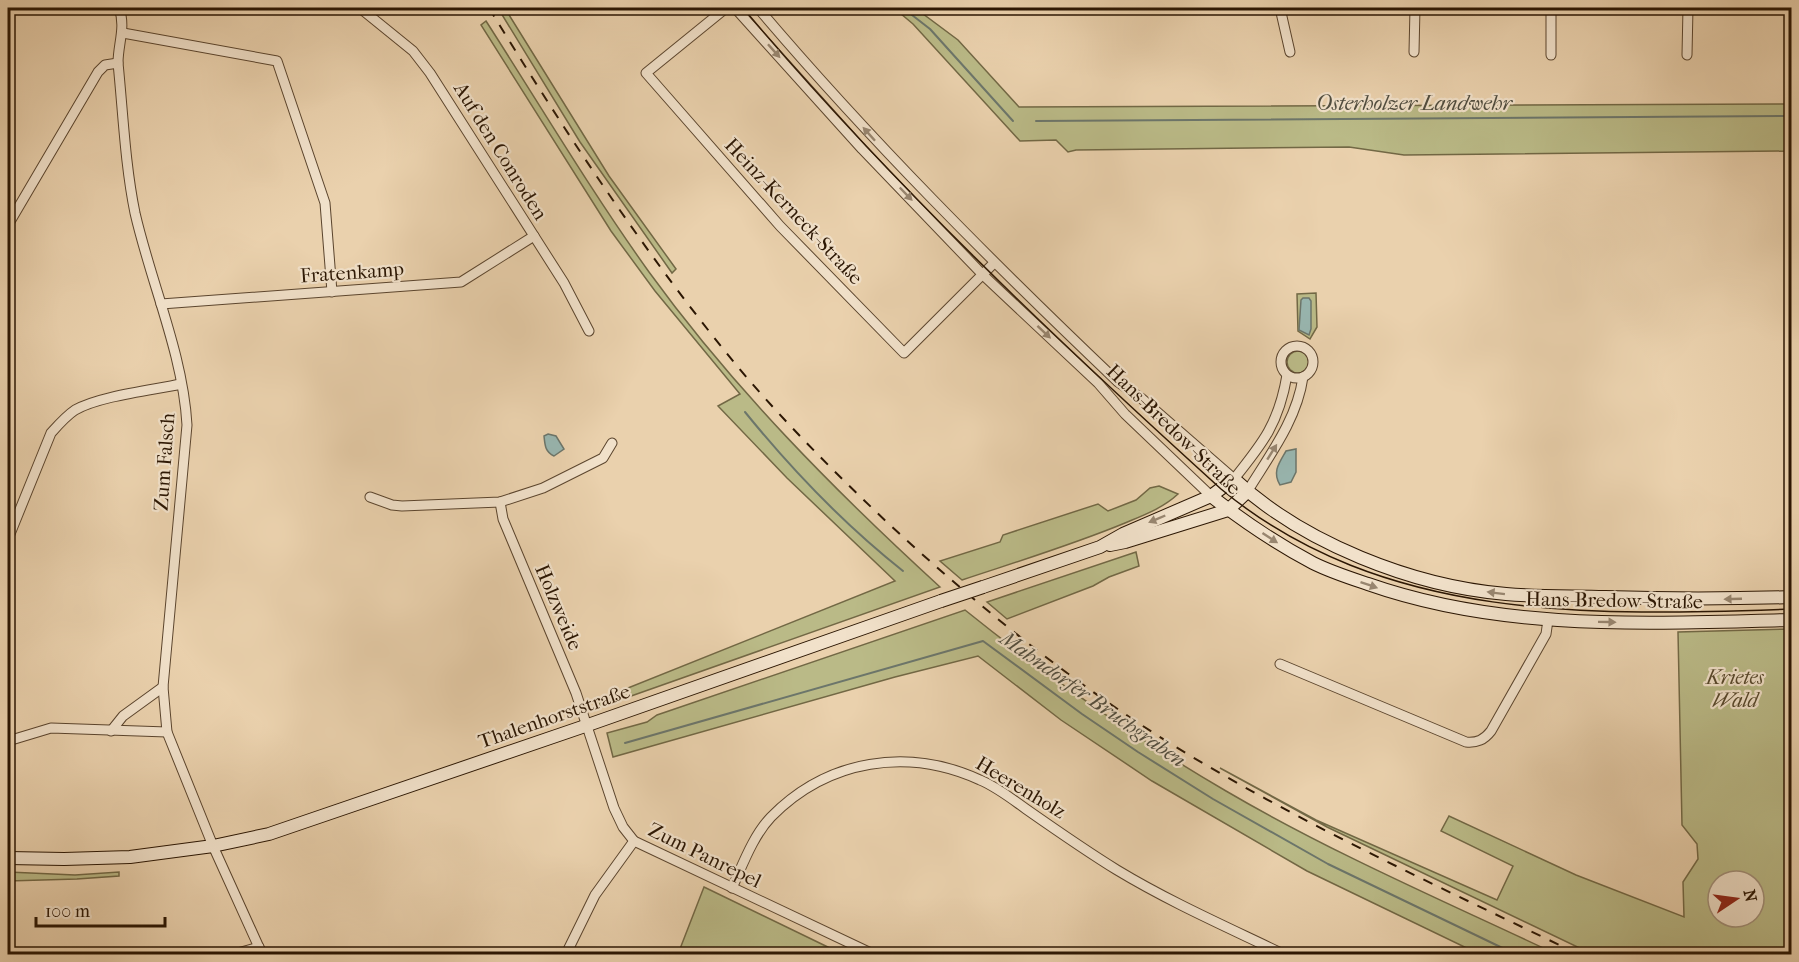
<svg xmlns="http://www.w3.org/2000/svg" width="1799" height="962" font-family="'IM FELL French Canon',serif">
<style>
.green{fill:#baba87;stroke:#726845;stroke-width:1.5;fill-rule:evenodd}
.water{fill:#98b6b0;stroke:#6c766b;stroke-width:1.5}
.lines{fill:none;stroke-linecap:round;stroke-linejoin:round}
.stream{stroke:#6c766b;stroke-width:2}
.street-casing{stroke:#5b452e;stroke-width:11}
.secondary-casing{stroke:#2b1603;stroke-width:14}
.street{stroke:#f1e1ca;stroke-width:9}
.secondary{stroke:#f1e1ca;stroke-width:12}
.tram{stroke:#2b1603;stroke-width:1.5}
.rail{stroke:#2b1603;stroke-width:2;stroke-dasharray:10 10;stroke-linecap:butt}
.secondary-bridge-casing{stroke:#2b1603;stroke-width:14;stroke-linecap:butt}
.secondary-bridge{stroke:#f1e1ca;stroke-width:12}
.oneway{fill:#988670}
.labels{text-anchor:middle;stroke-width:4.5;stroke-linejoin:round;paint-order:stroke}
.street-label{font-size:20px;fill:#2b1603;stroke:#f1e1ca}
.park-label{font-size:20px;font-style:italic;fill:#56472b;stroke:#f1e1ca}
.water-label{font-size:21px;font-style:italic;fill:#514e40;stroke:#f1e1ca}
</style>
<rect width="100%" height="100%" fill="#ead1ad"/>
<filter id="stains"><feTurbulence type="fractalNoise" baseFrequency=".00333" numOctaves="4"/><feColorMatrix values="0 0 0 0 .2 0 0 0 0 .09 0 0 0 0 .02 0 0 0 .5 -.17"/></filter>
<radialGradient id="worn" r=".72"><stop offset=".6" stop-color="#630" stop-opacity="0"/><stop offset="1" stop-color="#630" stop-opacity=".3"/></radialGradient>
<!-- green -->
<g class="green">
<path d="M894,8H915L958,40L1019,107L1791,104V151L1404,155L1349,147L1076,150L1068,152L1056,140L1020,141L913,24Z"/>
<path d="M506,10L609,176L676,269L672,273L580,142L501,13Z"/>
<path d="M486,21C540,105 591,191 649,272C733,388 834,490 940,587L600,707L598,700L895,581L787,478L718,406L740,394L655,291L611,231L481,25Z"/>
<path d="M1316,293L1317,327L1310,339L1298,331L1297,294Z"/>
<circle cx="1298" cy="362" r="11"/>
<path d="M1159,486L1178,494C1163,508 1144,515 1125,523C1072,545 1016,562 962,580L940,561L1000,542L1003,535L1098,504L1108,511L1136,500L1150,488Z"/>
<path d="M1136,552L1139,566L1109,577L1093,586L1007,619L987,602Z"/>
<path d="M965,610C1047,676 1135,738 1226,791C1332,853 1446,902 1556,954H1479L1307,871L1152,781L1061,720L978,656L895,677L613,757L607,733L647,722L657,715Z"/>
<path d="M1791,629V954H1592L1327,827L1220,768L1316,820L1497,900L1513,866L1441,831L1449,816L1576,875L1684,917L1683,882L1698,859L1697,844L1682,825L1678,632ZM1718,881H1754V917H1718Z"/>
<path d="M8,872L75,875L119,872V876L77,879L8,881Z"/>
<path d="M704,887L836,951L835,954H678Z"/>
</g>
<!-- water -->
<g class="water">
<path d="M1303,298H1309L1311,301V329L1309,335L1299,330L1301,300Z"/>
<path d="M548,434L556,436L564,449L554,456C545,452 545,445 544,436Z"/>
<path d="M1296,449V472L1291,482L1280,485C1272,472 1279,463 1286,451Z"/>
</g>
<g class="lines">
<!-- stream -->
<g class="stream">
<path d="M903,8L930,29L1013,121"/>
<path d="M1036,121L1792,116"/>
<path d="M745,412C792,470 845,525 903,571"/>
<path d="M625,743L983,641L1082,714L1138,752L1213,799L1328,864L1515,954"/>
</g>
<defs>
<g id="street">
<path d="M119,8C126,27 118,44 118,63C123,112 125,164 135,213C151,283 183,354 187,425L163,687L167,732L213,846L262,954"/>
<path d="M360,8L413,51L430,73L564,283L589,331"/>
<path d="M726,8L646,73L780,226L904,353L994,263"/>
<path d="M735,8L862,149L983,275L1098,383L1125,414L1211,496"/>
<path d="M758,8C870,140 992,262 1118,382L1141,398L1234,479C1263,443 1279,423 1287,375"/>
<path d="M1280,8L1290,52"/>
<path d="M966,9L1021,8"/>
<path d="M123,33L277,61L325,203L332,292"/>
<path d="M1414,52L1415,8"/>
<path d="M1551,55V8"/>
<path d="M1687,55L1688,8"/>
<path d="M8,225L98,72L105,65L118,63"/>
<path d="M161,304L461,282L534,236"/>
<circle cx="1297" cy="362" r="16"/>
<path d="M1247,492C1269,456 1297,420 1303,377"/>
<path d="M370,497L392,505L402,506L500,502L543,488L603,458L612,443"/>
<path d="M500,502L503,519L576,693L614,808L623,827L634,841L873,954"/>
<path d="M8,539L51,433C59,424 66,416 75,410C99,396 153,390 181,384"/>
<path d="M1280,664L1466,742C1477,743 1484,740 1491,731L1546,634L1548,620"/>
<path d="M111,731L123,716L163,687"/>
<path d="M8,741L51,728L167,732"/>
<path d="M732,888C743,864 753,836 771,817C828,759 908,747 980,780C997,787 1012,799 1026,809C1056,830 1086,851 1117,870C1170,902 1227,927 1283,954"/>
<path d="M234,954L259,947"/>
<path d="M566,954L595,895L634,841"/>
</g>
<g id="secondary">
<path d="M1211,496C1243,521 1277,544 1313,563C1331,572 1350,578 1368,584C1505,632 1650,623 1792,620"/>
<path d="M1110,545L1125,542L1228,510L1247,492"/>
<path d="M983,587L1100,547L1123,534L1211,496L1234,479C1303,543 1412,586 1506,594C1539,597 1572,596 1605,597C1668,599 1729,599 1792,597"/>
<path d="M8,858L64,859L130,857L213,846L269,834L588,725L941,601"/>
</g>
</defs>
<!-- street casing -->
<use href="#street" class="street-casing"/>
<!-- secondary casing -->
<use href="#secondary" class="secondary-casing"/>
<!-- street -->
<use href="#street" class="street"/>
<!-- secondary -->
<use href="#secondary" class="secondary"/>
<!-- tram -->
<path class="tram" d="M743,8C889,181 1053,337 1221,489C1383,623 1593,616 1792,609"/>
<!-- rail -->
<path class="rail" d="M489,8C565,132 645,254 737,366C785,423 837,475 891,526C978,606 1070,681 1171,744C1301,824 1440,887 1578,954"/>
<defs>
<path id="secondary-bridge" d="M941,601L983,587"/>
</defs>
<!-- secondary-bridge casing -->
<use href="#secondary-bridge" class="secondary-bridge-casing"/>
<!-- secondary-bridge -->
<use href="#secondary-bridge" class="secondary-bridge"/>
</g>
<!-- one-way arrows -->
<defs><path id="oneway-solid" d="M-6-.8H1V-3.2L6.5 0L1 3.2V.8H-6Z" transform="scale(1.5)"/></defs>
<g class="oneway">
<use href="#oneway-solid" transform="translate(774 51) rotate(48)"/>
<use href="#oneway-solid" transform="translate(869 134) rotate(-132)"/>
<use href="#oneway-solid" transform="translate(906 194) rotate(46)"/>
<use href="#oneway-solid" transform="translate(1044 332) rotate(43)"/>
<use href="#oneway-solid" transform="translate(1272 452) rotate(-58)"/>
<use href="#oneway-solid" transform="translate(1157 519) rotate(157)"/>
<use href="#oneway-solid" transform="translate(1270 538) rotate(33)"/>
<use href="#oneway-solid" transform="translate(1369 585) rotate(19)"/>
<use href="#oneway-solid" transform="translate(1496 593) rotate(-173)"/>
<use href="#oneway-solid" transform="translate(1733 599) rotate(178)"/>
<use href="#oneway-solid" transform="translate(1607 622) rotate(1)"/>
</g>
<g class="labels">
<!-- street labels -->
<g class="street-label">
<text transform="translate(501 151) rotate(58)" y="7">Auf den Conroden</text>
<text transform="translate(794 211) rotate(47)" y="7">Heinz-Kerneck-Straße</text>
<text transform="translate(352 272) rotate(-4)" y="7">Fratenkamp</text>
<text transform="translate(1174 429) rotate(44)" y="7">Hans-Bredow-Straße</text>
<text transform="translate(164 462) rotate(-86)" y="7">Zum Falsch</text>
<text transform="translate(1614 600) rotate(1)" y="7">Hans-Bredow-Straße</text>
<text transform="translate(559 607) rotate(67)" y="7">Holzweide</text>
<text transform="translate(554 716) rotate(-19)" y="7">Thalenhorststraße</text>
<text transform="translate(1021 787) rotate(31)" y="7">Heerenholz</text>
<text transform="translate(705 855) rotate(26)" y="7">Zum Panrepel</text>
</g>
<!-- park labels -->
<g class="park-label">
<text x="1735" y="684">Krietes<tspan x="1735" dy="23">Wald</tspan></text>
</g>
<!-- water labels -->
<g class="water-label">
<text x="1414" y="110">Osterholzer Landwehr</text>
<text transform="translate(1093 699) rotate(35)" y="7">Mahndorfer Bruchgraben</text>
</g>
</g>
<!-- margin -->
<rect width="1799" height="962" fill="none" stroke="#ead1ad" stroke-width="30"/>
<rect x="9" y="9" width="1781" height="944" fill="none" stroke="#2b1603" stroke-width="3"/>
<rect x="15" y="15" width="1769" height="932" fill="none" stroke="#2b1603" stroke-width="1.5"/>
<!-- north arrow -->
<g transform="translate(1736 899) rotate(77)"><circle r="28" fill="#f1e1ca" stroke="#a2907a" stroke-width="1.5"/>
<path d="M0-4.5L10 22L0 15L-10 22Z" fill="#8f2418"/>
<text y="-9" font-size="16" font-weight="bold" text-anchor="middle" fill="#2b1603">N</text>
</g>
<!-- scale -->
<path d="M36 917v9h129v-9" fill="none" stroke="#2b1603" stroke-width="3"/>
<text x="45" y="917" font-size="18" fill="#2b1603" stroke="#f1e1ca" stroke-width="4.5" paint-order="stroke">100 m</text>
<rect width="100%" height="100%" filter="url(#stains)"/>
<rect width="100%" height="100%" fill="url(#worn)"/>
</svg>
